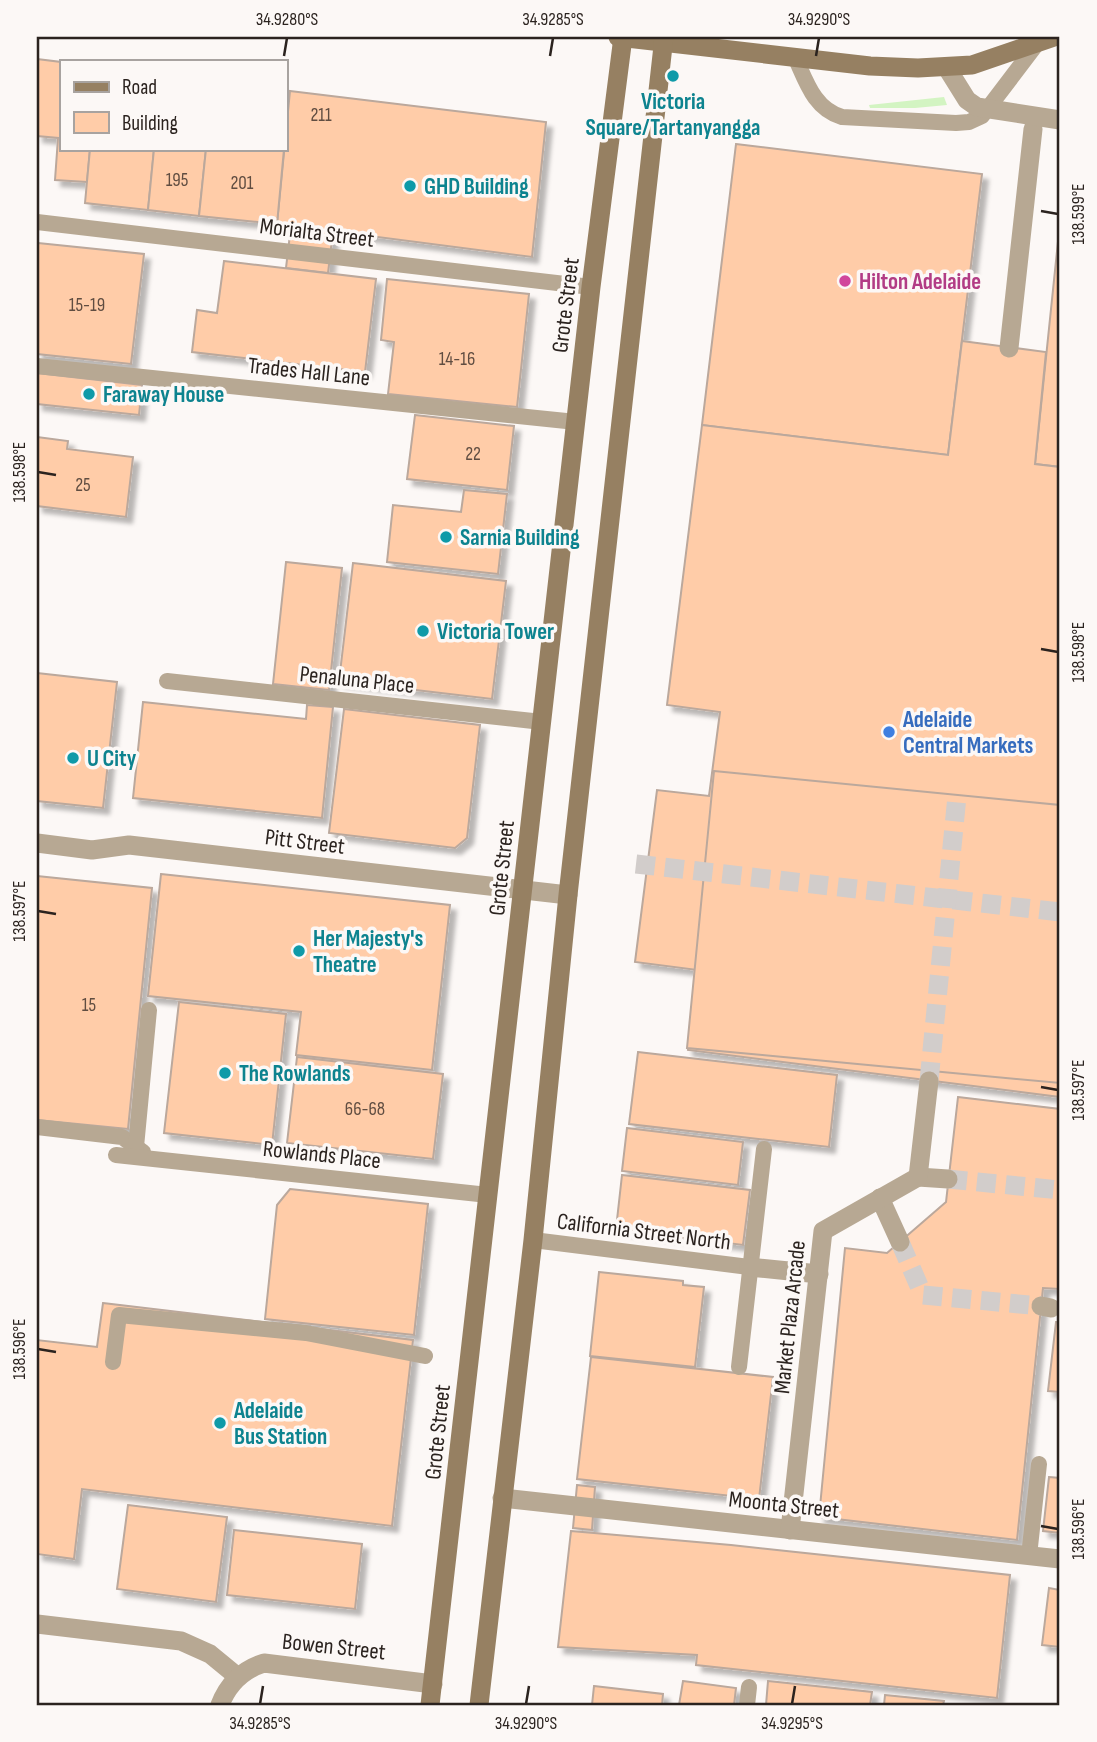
<svg xmlns="http://www.w3.org/2000/svg" width="1097" height="1742" font-family="'Sofia Sans Condensed',sans-serif">
<style>
.green{fill:#d3f4c2}
.building{fill:#ffcca8;stroke:#bba89c;stroke-width:2;filter:url(#shadow)}
.lines{fill:none;stroke-linecap:round;stroke-linejoin:round}
.pedestrian-tunnel{stroke:#d2cdcb;stroke-width:19;stroke-dasharray:19 10;stroke-linecap:butt}
.service{stroke:#b7a893;stroke-width:16}
.pedestrian{stroke:#b7a893;stroke-width:19}
.minor{stroke:#b7a893;stroke-width:19}
.secondary{stroke:#968062;stroke-width:19}
.ticks{fill:none;stroke:#2b231f;stroke-width:2.5}
.culture-dot{fill:#0f9aa8;stroke:#fcf8f6;stroke-width:2.5}
.hotel-dot{fill:#d1479c;stroke:#fcf8f6;stroke-width:2.5}
.shop-dot{fill:#3f7fe0;stroke:#fcf8f6;stroke-width:2.5}
.labels{text-anchor:middle;stroke-width:7;stroke-linejoin:round;paint-order:stroke}
.number-label{font-size:19px;fill:#604d41}
.culture-label{font-size:23px;font-weight:bold;fill:#0d838f;stroke:#fcf8f6;text-anchor:start}
.street-label{font-size:23px;fill:#2b231f;stroke:#fcf8f6}
.hotel-label{font-size:23px;font-weight:bold;fill:#b23c85;stroke:#fcf8f6;text-anchor:start}
.shop-label{font-size:23px;font-weight:bold;fill:#366cbe;stroke:#fcf8f6;text-anchor:start}
.neatline{fill:none;stroke:#2b231f;stroke-width:2.5}
.ticks-label{font-size:18px;text-anchor:middle;fill:#2b231f}
</style>
<defs>
<filter id="shadow"><feDropShadow dx="6" dy="6" stdDeviation="2" flood-color="#0004"/></filter>
</defs>
<rect width="100%" height="100%" fill="#fcf8f6"/>
<!-- green -->
<path class="green" d="M944,97L947,105L915,108H870L869,105Z"/>
<!-- building -->
<g class="building">
<path d="M37,59L61,62V149H90L87,182L55,180L58,138L37,136Z"/>
<path d="M285,90L290,91L285,141Z"/>
<path d="M290,91L546,122L532,257L277,224Z"/>
<path d="M736,144L982,174L948,455L702,425Z"/>
<path d="M90,149H154L148,210L85,203Z"/>
<path d="M154,149H206L199,216L148,210Z"/>
<path d="M206,149H284L277,224L199,216Z"/>
<path d="M1060,222V467L1035,464Z"/>
<path d="M291,226L333,231L328,273L286,268Z"/>
<path d="M38,243L144,254L131,364L37,354Z"/>
<path d="M224,261L376,279L365,372L192,352L197,310L217,313Z"/>
<path d="M387,279L529,294L517,407L388,394L394,342L381,340Z"/>
<path d="M962,341L1046,352L1035,464L1060,467V1097L688,1050L698,970L635,962L657,790L709,796L720,712L667,705L702,425L948,455Z"/>
<path d="M37,373L142,385L139,415L37,404Z"/>
<path d="M415,415L514,426L507,490L407,479Z"/>
<path d="M37,437L68,441L67,449L133,457L126,517L37,506Z"/>
<path d="M464,490L507,494L498,574L387,562L393,505L461,512Z"/>
<path d="M286,562L342,568L329,690L273,684Z"/>
<path d="M353,563L506,581L492,699L339,681Z"/>
<path d="M37,673L117,682L103,808L37,801Z"/>
<path d="M143,702L306,719L307,705L333,707L322,818L133,798Z"/>
<path d="M344,709L480,725L467,838L455,848L329,833Z"/>
<path d="M714,771L1060,805V1083L687,1048Z"/>
<path d="M161,874L450,905L432,1070L296,1055L301,1012L148,996Z"/>
<path d="M37,876L152,888L128,1129L37,1120Z"/>
<path d="M179,1002L286,1014L272,1145L164,1133Z"/>
<path d="M638,1052L837,1075L829,1147L629,1124Z"/>
<path d="M297,1057L443,1074L433,1159L287,1143Z"/>
<path d="M958,1097L1060,1109V1289L1043,1288L1017,1540L819,1517L845,1248L887,1253L946,1202Z"/>
<path d="M627,1128L743,1142L738,1185L622,1171Z"/>
<path d="M622,1175L750,1190L743,1245L616,1229Z"/>
<path d="M290,1189L428,1204L414,1335L265,1319L277,1205Z"/>
<path d="M599,1272L683,1281V1285L704,1287L695,1367L590,1356Z"/>
<path d="M103,1303L413,1340L392,1526L82,1489L74,1559L37,1554V1340L97,1347Z"/>
<path d="M1056,1322H1060V1392L1048,1391Z"/>
<path d="M591,1357L773,1377L759,1499L577,1479Z"/>
<path d="M1049,1477L1060,1478V1533L1043,1531Z"/>
<path d="M577,1485L595,1487L592,1530L573,1528Z"/>
<path d="M128,1505L227,1517L216,1602L117,1589Z"/>
<path d="M234,1530L362,1544L355,1609L227,1595Z"/>
<path d="M571,1531L731,1545L1010,1575L997,1698L696,1665L697,1655L558,1647Z"/>
<path d="M1049,1588L1060,1590V1647L1042,1645Z"/>
<path d="M683,1681L736,1688L734,1705H679Z"/>
<path d="M768,1681L872,1692L870,1705H766Z"/>
<path d="M594,1686L663,1694L662,1705H592Z"/>
<path d="M885,1695L944,1701L943,1705H884Z"/>
</g>
<g class="lines">
<!-- pedestrian-tunnel -->
<g class="pedestrian-tunnel">
<path d="M636,864L1060,912"/>
<path d="M929,1081L957,796"/>
<path d="M948,1179L1060,1190"/>
<path d="M900,1242L923,1295L1041,1306"/>
</g>
<!-- service -->
<g class="service">
<path d="M795,57C806,81 814,109 842,117L956,123L969,122L982,116L1036,45"/>
<path d="M37,222L591,287"/>
<path d="M37,366L576,422"/>
<path d="M167,681L542,722"/>
<path d="M37,1127L122,1137L143,1152"/>
<path d="M136,1147L149,1010"/>
<path d="M116,1155L488,1195"/>
<path d="M533,1240L749,1267"/>
<path d="M113,1362L119,1315L306,1333L425,1356"/>
<path d="M739,1367L764,1149"/>
<path d="M1029,1556L1039,1464"/>
<path d="M747,1705L749,1687"/>
</g>
<!-- pedestrian -->
<g class="pedestrian">
<path d="M1009,348L1033,129"/>
<path d="M918,1177L948,1179"/>
<path d="M880,1198L900,1242"/>
<path d="M749,1267L819,1274"/>
<path d="M1041,1306L1051,1308"/>
<path d="M502,1498L1060,1559"/>
<path d="M790,1530L823,1231L918,1177L929,1081"/>
</g>
<!-- minor -->
<g class="minor">
<path d="M947,68L967,100L977,107L1060,120"/>
<path d="M37,843L92,850L129,845L568,895"/>
<path d="M37,1624L181,1641L210,1654L238,1677"/>
<path d="M220,1705C228,1684 242,1670 264,1663L433,1684"/>
</g>
<!-- secondary -->
<g class="secondary">
<path d="M618,37L870,66L918,68L972,65L1054,37"/>
<path d="M430,1705L591,287L623,37"/>
<path d="M479,1705L533,1240L568,895L664,37"/>
</g>
</g>
<!-- ticks -->
<path class="ticks" d="M284,56L287,38M550,56L553,38M816,56L819,38M1041,211L1058,214M38,472L56,475M1041,649L1058,652M38,911L56,914M1041,1087L1058,1090M38,1349L56,1352M1041,1526L1058,1529M260,1704L263,1686M526,1704L529,1686M792,1704L795,1686"/>
<!-- markers -->
<g class="culture-dot">
<circle cx="673" cy="76" r="7"/>
<circle cx="410" cy="186" r="7"/>
<circle cx="89" cy="394" r="7"/>
<circle cx="446" cy="537" r="7"/>
<circle cx="423" cy="631" r="7"/>
<circle cx="73" cy="758" r="7"/>
<circle cx="299" cy="951" r="7"/>
<circle cx="225" cy="1073" r="7"/>
<circle cx="220" cy="1423" r="7"/>
</g>
<circle class="hotel-dot" cx="845" cy="281" r="7"/>
<circle class="shop-dot" cx="889" cy="732" r="7"/>
<g class="labels">
<!-- number labels -->
<g class="number-label">
<text x="321" y="121">211</text>
<text x="177" y="186">195</text>
<text x="242" y="189">201</text>
<text x="87" y="311">15-19</text>
<text x="457" y="365">14-16</text>
<text x="473" y="460">22</text>
<text x="83" y="491">25</text>
<text x="89" y="1011">15</text>
<text x="365" y="1115">66-68</text>
</g>
<!-- culture labels -->
<g class="culture-label">
<text x="673" y="109" text-anchor="middle">Victoria<tspan x="673" dy="26">Square/Tartanyangga</tspan></text>
<text x="424" y="194">GHD Building</text>
<text x="103" y="402">Faraway House</text>
<text x="460" y="545">Sarnia Building</text>
<text x="437" y="639">Victoria Tower</text>
<text x="87" y="766">U City</text>
<text x="313" y="946">Her Majesty's<tspan x="313" dy="26">Theatre</tspan></text>
<text x="239" y="1081">The Rowlands</text>
<text x="234" y="1418">Adelaide<tspan x="234" dy="26">Bus Station</tspan></text>
</g>
<!-- street labels -->
<g class="street-label">
<text transform="translate(317 232) rotate(7)" y="8">Morialta Street</text>
<text transform="translate(565 305) rotate(-83)" y="8">Grote Street</text>
<text transform="translate(309 371) rotate(6)" y="8">Trades Hall Lane</text>
<text transform="translate(357 679) rotate(6)" y="8">Penaluna Place</text>
<text transform="translate(305 841) rotate(7)" y="8">Pitt Street</text>
<text transform="translate(501 868) rotate(-84)" y="8">Grote Street</text>
<text transform="translate(322 1154) rotate(6)" y="8">Rowlands Place</text>
<text transform="translate(644 1231) rotate(7)" y="8">California Street North</text>
<text transform="translate(789 1317) rotate(-84)" y="8">Market Plaza Arcade</text>
<text transform="translate(437 1432) rotate(-84)" y="8">Grote Street</text>
<text transform="translate(784 1504) rotate(6)" y="8">Moonta Street</text>
<text transform="translate(334 1646) rotate(6)" y="8">Bowen Street</text>
</g>
<!-- hotel labels -->
<g class="hotel-label">
<text x="859" y="289">Hilton Adelaide</text>
</g>
<!-- shop labels -->
<g class="shop-label">
<text x="903" y="727">Adelaide<tspan x="903" dy="26">Central Markets</tspan></text>
</g>
</g>
<!-- border -->
<rect width="1097" height="1742" fill="none" stroke="#fcf8f6" stroke-width="77"/>
<!-- legend -->
<rect x="60" y="60" width="228" height="91" fill="#fcf8f6" stroke="#a8a3a0" stroke-width="2"/>
<rect x="74" y="82" width="35" height="10" fill="#968062" stroke="#a8a3a0" stroke-width="2"/>
<text x="122" y="94" font-size="21" fill="#2b231f">Road</text>
<rect x="74" y="112" width="35" height="21" fill="#ffcca8" stroke="#a8a3a0" stroke-width="2"/>
<text x="122" y="130" font-size="21" fill="#2b231f">Building</text>
<rect x="38" y="38" width="1020" height="1666" class="neatline"/>
<g class="ticks-label">
<text x="287" y="25">34.9280°S</text>
<text x="553" y="25">34.9285°S</text>
<text x="819" y="25">34.9290°S</text>
<text transform="translate(1078 214) rotate(-90)" y="6">138.599°E</text>
<text transform="translate(19 472) rotate(-90)" y="6">138.598°E</text>
<text transform="translate(1078 652) rotate(-90)" y="6">138.598°E</text>
<text transform="translate(19 911) rotate(-90)" y="6">138.597°E</text>
<text transform="translate(1078 1090) rotate(-90)" y="6">138.597°E</text>
<text transform="translate(19 1349) rotate(-90)" y="6">138.596°E</text>
<text transform="translate(1078 1529) rotate(-90)" y="6">138.596°E</text>
<text x="260" y="1729">34.9285°S</text>
<text x="526" y="1729">34.9290°S</text>
<text x="792" y="1729">34.9295°S</text>
</g>
</svg>
